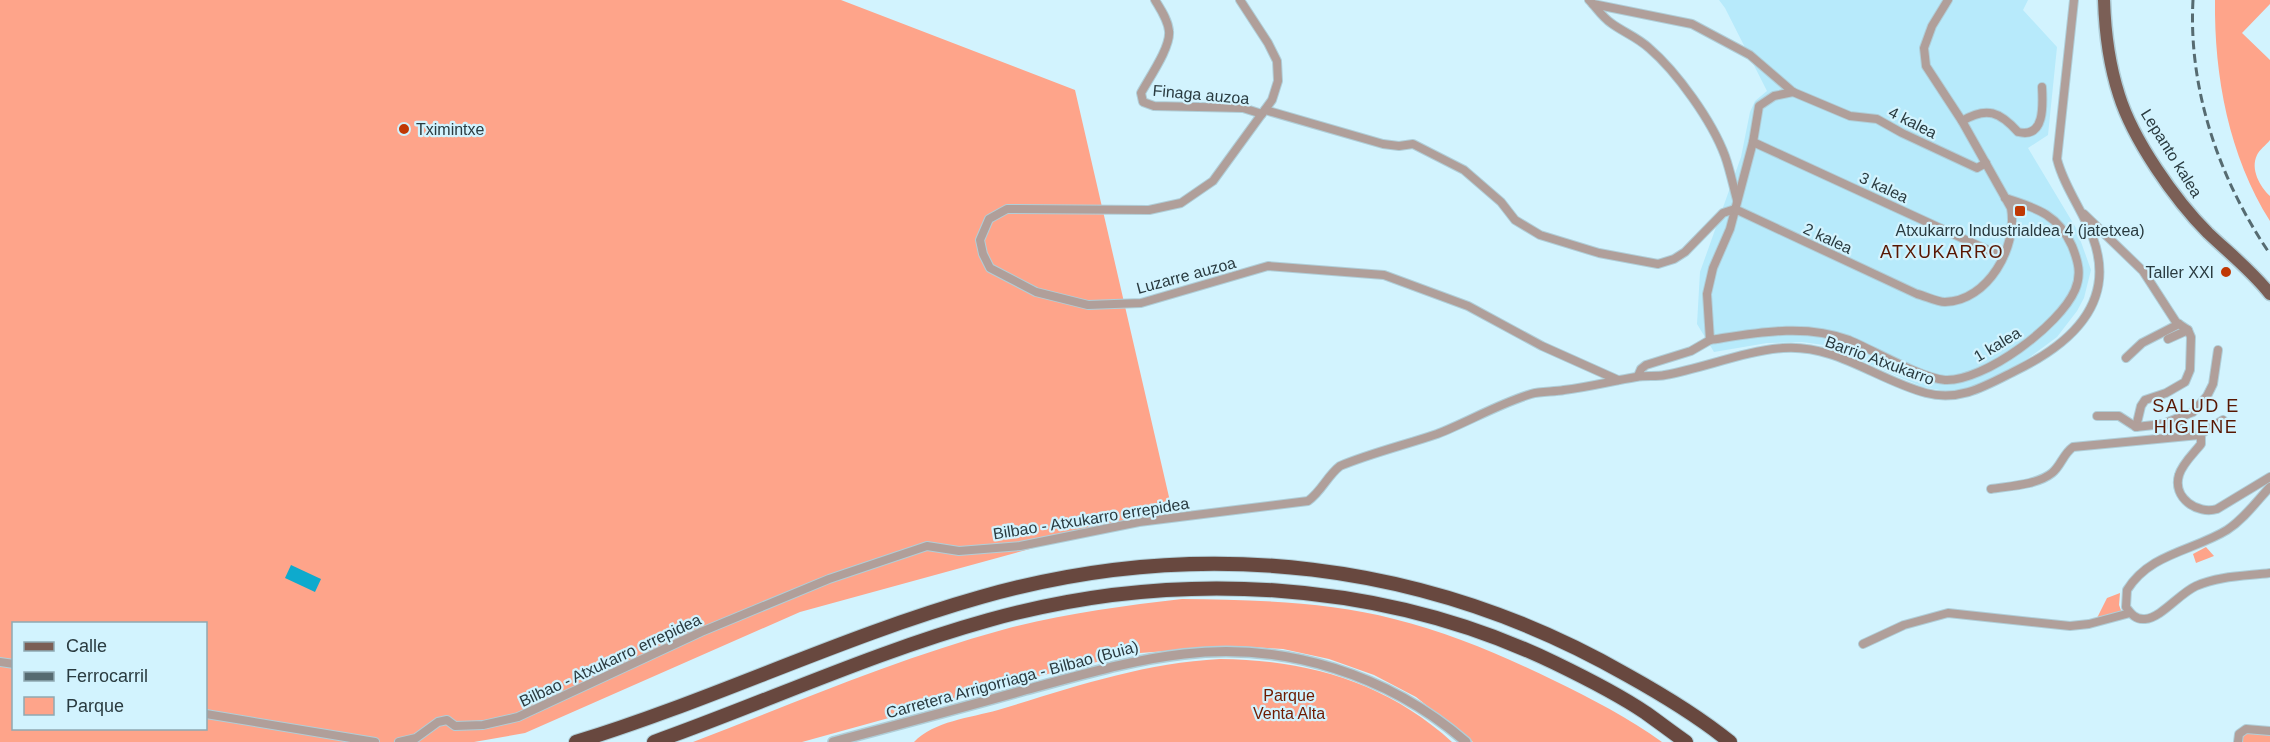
<svg xmlns="http://www.w3.org/2000/svg" width="2270" height="742" font-family="Arial,sans-serif">
<style>
.built{fill:#b7eafb}
.green{fill:#fea48a;fill-rule:evenodd}
.water{fill:#0eaacd}
.lines{fill:none;stroke-linecap:round;stroke-linejoin:round}
.minor-casing{stroke:#b0ced8;stroke-width:10}
.tertiary-casing{stroke:#b0ced8;stroke-width:12}
.primary-casing{stroke:#b0ced8;stroke-width:15}
.motorway-casing{stroke:#b0ced8;stroke-width:16}
.minor{stroke:#b09f9a;stroke-width:8}
.tertiary{stroke:#b09f9a;stroke-width:9}
.primary{stroke:#7b5f56;stroke-width:12}
.motorway{stroke:#68483f;stroke-width:14}
.rail{stroke:#566b71;stroke-width:3;stroke-dasharray:9 4.5;stroke-linecap:butt}
.poi-dot{fill:#c03804;stroke:#d2f3fe;stroke-width:2}
.labels{text-anchor:middle;stroke-width:4.5;stroke-linejoin:round;paint-order:stroke}
.street-label{font-size:16px;fill:#2a3b40;stroke:#d2f3fe}
.poi-label{font-size:16px;fill:#2a3b40;stroke:#d2f3fe;text-anchor:start}
.park-label{font-size:16px;fill:#6f1b00;stroke:#d2f3fe}
.neighbourhood-label{font-size:18px;letter-spacing:1.5px;fill:#591703;stroke:#d2f3fe}
</style>
<rect width="100%" height="100%" fill="#d2f3fe"/>
<!-- built -->
<path class="built" d="M1719,0H2028L2023,10L2057,47L2048,135L2028,148L2076,228L2091,270L2084,298L2077,311L2057,337L2026,360L1984,382L1965,389L1945,391L1923,387L1824,345L1802,342L1767,343L1714,352L1697,324L1700,272L1741,157L1750,112L1755,101L1767,91L1725,8Z"/>
<!-- green -->
<g class="green">
<path d="M0,0H841L1075,90L1172,510L800,612L525,733L474,742H0ZM14,624H206V728H14Z"/>
<path d="M2215,0H2270V4L2242,33L2270,60V140C2266,145 2259,150 2257,155C2250,169 2260,187 2270,196V221C2229,156 2214,76 2215,0Z"/>
<path d="M2206,547L2214,556L2196,563L2193,554Z"/>
<path d="M2120,593L2119,605L2122,613L2096,620L2107,598Z"/>
<path d="M1182,599C1251,600 1326,601 1394,619C1450,633 1504,656 1555,681C1592,699 1629,718 1662,742H1473L1416,697L1374,675L1329,659L1283,649L1231,646L1140,653L1073,667L802,742H693C795,703 896,659 1002,630C1061,614 1121,606 1182,599Z"/>
<path d="M1220,659C1307,660 1386,682 1452,742H914C934,721 970,718 998,710C1071,688 1142,663 1220,659Z"/>
<path d="M2245,732L2270,735V742H2242L2243,734Z"/>
</g>
<!-- water -->
<path class="water" d="M291,565L321,579L315,592L285,578Z"/>
<g class="lines">
<defs>
<g id="minor">
<path d="M1155,0C1161,10 1168,20 1169,31C1171,47 1149,78 1141,93L1143,102L1154,106L1243,108L1262,114"/>
<path d="M1240,0L1268,43L1277,61L1278,81L1272,100L1213,181L1181,203L1149,210L1007,209L989,219L980,240L983,254L990,268L1036,292L1088,305L1141,303L1268,266L1384,275L1468,306L1542,346L1618,380"/>
<path d="M1589,0C1596,7 1602,17 1611,23C1623,32 1637,37 1649,48C1677,72 1712,121 1725,156C1730,170 1733,185 1737,200"/>
<path d="M1593,4L1692,24L1750,55L1793,92L1850,116L1877,119L1902,133L1977,168L1986,163"/>
<path d="M1793,92L1774,96L1759,106L1753,142L1730,229L1713,268L1707,294L1710,340C1756,333 1804,323 1849,340C1873,350 1921,378 1945,380C1984,382 2060,325 2075,290C2082,274 2078,261 2072,246C2058,214 2036,208 2005,198"/>
<path d="M1265,110L1383,144L1399,146L1413,144L1464,170L1501,202L1515,220L1540,235L1599,253L1658,264L1674,259L1685,252L1723,213L1735,209"/>
<path d="M1962,121C1987,106 2000,112 2018,132C2045,139 2043,105 2042,87"/>
<path d="M1753,142L2003,257"/>
<path d="M1735,209L1917,294C1926,296 1936,302 1945,302C1988,301 2018,247 2011,208L1962,121L1926,66L1924,48L1932,26L1948,0"/>
<path d="M2084,214L2143,271L2176,322L2188,330L2191,337L2190,370L2185,382L2166,393L2145,400L2141,406L2136,427"/>
<path d="M2168,339L2188,330"/>
<path d="M2126,358L2142,343L2179,324"/>
<path d="M1638,376L1641,369L1646,365L1691,351L1710,340"/>
<path d="M2097,416H2119L2136,427L2163,424L2193,412L2207,396L2213,384L2218,350"/>
<path d="M2163,424L2177,425L2201,437V444C2194,453 2182,464 2179,475C2172,498 2198,515 2217,509L2270,477"/>
<path d="M2270,487C2256,502 2244,519 2227,530C2193,551 2150,553 2127,590L2126,607C2131,614 2136,620 2145,619C2161,618 2180,593 2196,586C2218,576 2246,576 2270,573"/>
<path d="M1991,489C2010,486 2037,485 2052,473C2061,466 2063,454 2073,447L2199,435L2223,420"/>
<path d="M1863,644L1904,625L1948,613L2070,626L2089,624L2130,613"/>
<path d="M0,662L14,664"/>
<path d="M206,714L375,742"/>
<path d="M399,742L416,738L438,722L447,720L455,726L483,725L518,717L701,632L829,579L927,546L959,551L1020,546L1139,522L1308,501C1322,491 1327,476 1340,466C1371,453 1405,445 1437,434C1468,422 1498,404 1531,394C1541,391 1554,392 1564,390C1589,387 1612,381 1636,377C1646,375 1656,377 1665,375C1704,368 1744,351 1783,348C1836,344 1877,380 1926,393C1961,402 1987,385 2017,370C2070,344 2117,303 2093,238C2083,211 2064,187 2057,159L2074,0"/>
<path d="M2238,742L2239,734L2246,729L2270,731"/>
</g>
<path id="tertiary" d="M833,742C897,725 961,708 1025,690C1078,676 1130,660 1184,654C1286,642 1389,675 1466,742"/>
<path id="primary" d="M2104,0C2105,32 2109,64 2119,95C2133,140 2175,200 2208,233C2229,253 2252,271 2270,294"/>
<g id="motorway">
<path d="M576,742C713,700 843,636 981,597C1202,534 1428,561 1627,675C1663,695 1698,716 1730,742"/>
<path d="M654,742C766,702 874,652 989,620C1174,568 1381,579 1555,663C1586,678 1618,694 1646,713C1660,723 1673,733 1686,742"/>
</g>
</defs>
<!-- minor casing -->
<use href="#minor" class="minor-casing"/>
<!-- tertiary casing -->
<use href="#tertiary" class="tertiary-casing"/>
<!-- primary casing -->
<use href="#primary" class="primary-casing"/>
<!-- motorway casing -->
<use href="#motorway" class="motorway-casing"/>
<!-- minor -->
<use href="#minor" class="minor"/>
<!-- tertiary -->
<use href="#tertiary" class="tertiary"/>
<!-- primary -->
<use href="#primary" class="primary"/>
<!-- motorway -->
<use href="#motorway" class="motorway"/>
<!-- rail -->
<path class="rail" d="M2193,0C2188,90 2220,181 2270,254"/>
</g>
<!-- markers -->
<g class="poi-dot">
<circle cx="404" cy="129" r="6"/>
<rect x="2014" y="205" width="12" height="12" rx="3"/>
<circle cx="2226" cy="272" r="6"/>
</g>
<g class="labels">
<!-- street labels -->
<g class="street-label">
<text transform="translate(1201 94) rotate(5)" y="6">Finaga auzoa</text>
<text transform="translate(1913 122) rotate(27)" y="6">4 kalea</text>
<text transform="translate(2172 153) rotate(58)" y="6">Lepanto kalea</text>
<text transform="translate(1884 187) rotate(25)" y="6">3 kalea</text>
<text transform="translate(1828 238) rotate(25)" y="6">2 kalea</text>
<text transform="translate(1186 275) rotate(-15)" y="6">Luzarre auzoa</text>
<text transform="translate(1997 344) rotate(-31)" y="6">1 kalea</text>
<text transform="translate(1880 360) rotate(20)" y="6">Barrio Atxukarro</text>
<text transform="translate(1091 518) rotate(-9)" y="6">Bilbao - Atxukarro errepidea</text>
<text transform="translate(610 660) rotate(-25)" y="6">Bilbao - Atxukarro errepidea</text>
<text transform="translate(1012 679) rotate(-15)" y="6">Carretera Arrigorriaga - Bilbao (Buia)</text>
</g>
<!-- poi labels -->
<g class="poi-label">
<text x="416" y="135">Tximintxe</text>
<text x="2020" y="236" text-anchor="middle">Atxukarro Industrialdea 4 (jatetxea)</text>
<text x="2214" y="278" text-anchor="end">Taller XXI</text>
</g>
<!-- park labels -->
<g class="park-label">
<text x="1289" y="701">Parque<tspan x="1289" dy="18">Venta Alta</tspan></text>
</g>
<!-- neighbourhood labels -->
<g class="neighbourhood-label">
<text x="1942" y="258">ATXUKARRO</text>
<text x="2196" y="412">SALUD E<tspan x="2196" dy="21">HIGIENE</tspan></text>
</g>
</g>
<!-- legend -->
<rect x="12" y="622" width="195" height="108" fill="#d2f3fe" stroke="#8fa9b2" stroke-width="1.5"/>
<rect x="24" y="642" width="30" height="9" fill="#7b5f56" stroke="#8fa9b2" stroke-width="1.5"/>
<text x="66" y="652" font-size="18" fill="#2a3b40">Calle</text>
<rect x="24" y="672" width="30" height="9" fill="#566b71" stroke="#8fa9b2" stroke-width="1.5"/>
<text x="66" y="682" font-size="18" fill="#2a3b40">Ferrocarril</text>
<rect x="24" y="697" width="30" height="18" fill="#fea48a" stroke="#8fa9b2" stroke-width="1.5"/>
<text x="66" y="712" font-size="18" fill="#2a3b40">Parque</text>
</svg>
